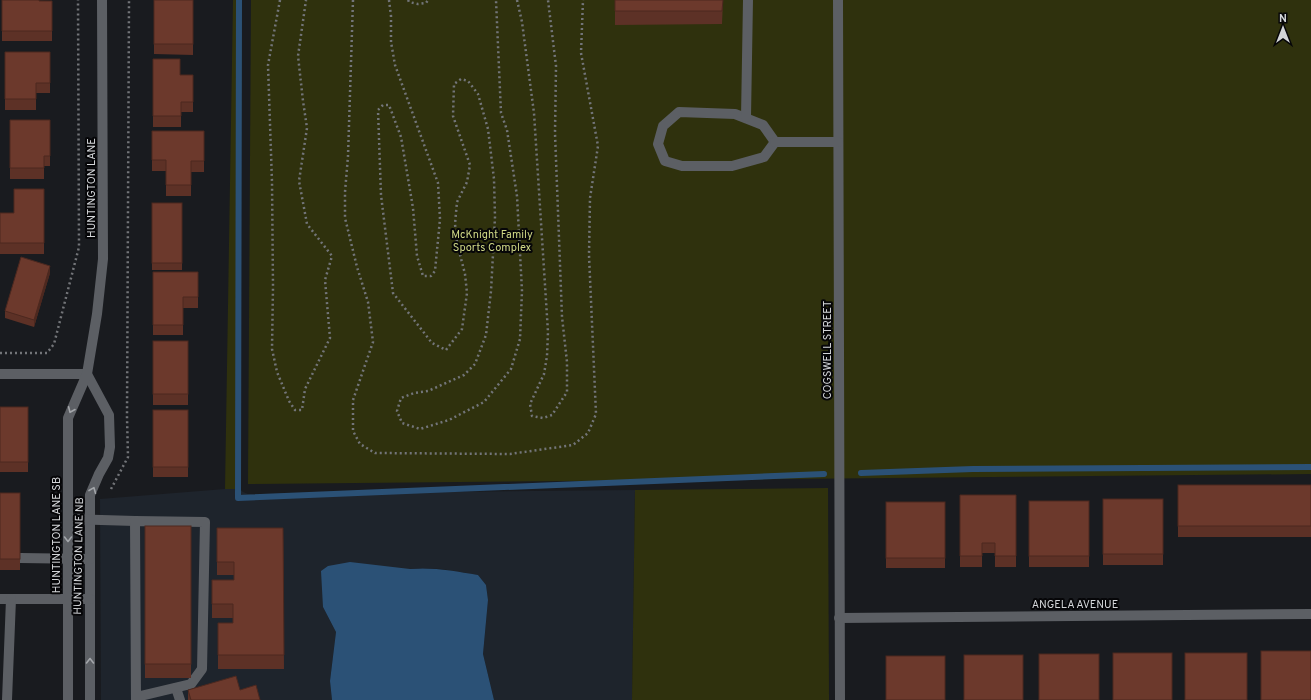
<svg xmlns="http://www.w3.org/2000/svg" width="1311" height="700" font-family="Overpass,sans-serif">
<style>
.built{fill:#1e242c}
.green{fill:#2f310d}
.water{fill:#2b5176}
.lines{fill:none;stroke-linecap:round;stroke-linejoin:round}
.stream{stroke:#2b5176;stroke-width:6}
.path{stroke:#737579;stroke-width:2.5;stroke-dasharray:2 3;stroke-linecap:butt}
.minor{stroke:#5c5f64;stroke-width:10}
.wall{fill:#5d3126}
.shaded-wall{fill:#4c281f}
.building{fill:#6c392c;stroke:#4c281f}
.oneway{stroke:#a3a6aa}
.labels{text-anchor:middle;stroke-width:4;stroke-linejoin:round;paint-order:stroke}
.street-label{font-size:11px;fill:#d3d5d8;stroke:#060608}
.park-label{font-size:11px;fill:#cfd785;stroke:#060608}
</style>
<rect width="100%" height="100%" fill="#191b1f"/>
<!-- built -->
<path class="built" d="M225,489H240L243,492L248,494L635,490L632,700H494L483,654L488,600L486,585L478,575L441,569L420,568L410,569L323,607L336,632L330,681L332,700H101L100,499Z"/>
<!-- green -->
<g class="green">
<path d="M233,0H242L239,483L240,489H225Z"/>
<path d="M251,0H1311V474L248,484Z"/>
<path d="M828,488L829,700H632L635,490Z"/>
</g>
<!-- water -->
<path class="water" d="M350,562L410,569C433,567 455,571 478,575L486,585L488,600L483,654L494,700H332L330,681L336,632L323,607L321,571L328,566Z"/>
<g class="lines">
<!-- stream -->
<g class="stream">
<path d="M239,0L238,498L824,474"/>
<path d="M861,473L973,469L1311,467"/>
</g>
<!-- path -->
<g class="path">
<path d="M280,0L268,65L272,182L273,287L272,349L277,372L289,401L295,410H302L305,389L330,338L325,280L332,256L307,224L299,181L307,128L303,101L298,56L306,0"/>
<path d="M353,0L348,156L345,192V218L357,267L368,302L373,342L353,400V431L360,444L375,453L510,454L573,445L588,433L596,414L589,255L590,198L598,146L581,53L583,0"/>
<path d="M389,0L391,16V42L395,65L438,183L440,219L435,271L431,276H423L417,256L413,208L401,137L389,105H383L378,110L381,195L393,293L432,343L446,350L462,329L467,293L465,274L457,243L455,224L457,202L467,182L470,165L453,116L454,84L461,79L468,81L478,94L488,129L494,179L495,217L491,291L486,335L475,364L464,375L428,391L414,393L401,398L397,411L402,423L420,429L449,420L484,402L511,369L520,339L522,291L517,196L507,130L501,113L496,0"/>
<path d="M408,0L409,2L418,4L426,3L428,0"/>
<path d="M517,0L522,22L534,113L548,332L547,356L544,374L530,404L532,416L543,418L552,415L567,392V362L562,317L555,133L556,66L548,0"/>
<path d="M0,353H47L54,344L79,247L78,0"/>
<path d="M111,489L128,457L127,417L129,0"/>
</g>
<!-- minor -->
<g class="minor">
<path d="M838,0L840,700"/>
<path d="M679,112L735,114L763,125L775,142L764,157L732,166H682L665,161L658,144L663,126Z"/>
<path d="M746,117L748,0"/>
<path d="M775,142H838"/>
<path d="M0,374H87"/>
<path d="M87,374L109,415L110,447L108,458L99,474L90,495V700"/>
<path d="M68,519L135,521"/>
<path d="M20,558L90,559"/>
<path d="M0,599H90"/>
<path d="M839,618L1311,614"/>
<path d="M176,688L180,700"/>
<path d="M7,700L11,599"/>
<path d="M68,700V418L87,374L97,314L103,259L102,0"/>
<path d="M136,700L135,521L205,522L202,669L191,684L136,697"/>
</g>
</g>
<!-- wall -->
<g class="wall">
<path d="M2,0L52,1V41H2Z"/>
<path d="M154,0H193V55L154,54Z"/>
<path d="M615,0H723L722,24L615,25Z"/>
<path d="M5,52H50V93H36V110H5Z"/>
<path d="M153,59L180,75H193V112H181V127H153Z"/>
<path d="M10,120H50V166H44V179H10Z"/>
<path d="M152,131H204V172H191V196H166V171H152Z"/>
<path d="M44,189V254H0V213H14Z"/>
<rect x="152" y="203" width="30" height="67"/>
<path d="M153,272H198V308H183V335H153Z"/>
<path d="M50,273L34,327L5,318V311Z"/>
<rect x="153" y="341" width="35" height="64"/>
<rect x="0" y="407" width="28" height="65"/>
<rect x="153" y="410" width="35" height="67"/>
<rect x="1178" y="485" width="133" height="52"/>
<rect x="0" y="493" width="20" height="77"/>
<path d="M960,495H1016V567H995V553H982V567H960Z"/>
<rect x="1103" y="499" width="60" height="66"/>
<rect x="1029" y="501" width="60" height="66"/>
<rect x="886" y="502" width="59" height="66"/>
<rect x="145" y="526" width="46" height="152"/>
<path d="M217,528H283L284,669H218V623H233V618H212V580H234V575H217Z"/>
<path d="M188,690H240L260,700H188Z"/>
</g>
<!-- shaded-wall -->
<path class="shaded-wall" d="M50,266V273L34,327V320Z"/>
<!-- building -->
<g class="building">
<path d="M2,0H39V1H52V31H2Z"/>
<rect x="154" y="0" width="39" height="44"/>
<path d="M615,0H723L722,11H615Z"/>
<path d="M5,52H50V83H36V99H5Z"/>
<path d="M153,59H180V75H193V102H181V116H153Z"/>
<path d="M10,120H50V156H44V168H10Z"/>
<path d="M152,131H204V161H191V185H166V160H152Z"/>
<path d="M14,189H44V243H0V213H14Z"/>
<rect x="152" y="203" width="30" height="60"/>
<path d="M21,257L50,266L34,320L5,311Z"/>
<path d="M153,272H198V297H183V325H153Z"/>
<rect x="153" y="341" width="35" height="53"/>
<rect x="0" y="407" width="28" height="55"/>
<rect x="153" y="410" width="35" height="57"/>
<rect x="1178" y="485" width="133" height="41"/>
<rect x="0" y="493" width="20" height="66"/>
<path d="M960,495H1016V556H995V543H982V556H960Z"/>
<rect x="1103" y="499" width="60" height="55"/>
<rect x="1029" y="501" width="60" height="55"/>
<rect x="886" y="502" width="59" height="56"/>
<rect x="145" y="526" width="46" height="138"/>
<path d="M217,528H283L284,655H218V623H233V604H212V580H234V562H217Z"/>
<rect x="1261" y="651" width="50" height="49"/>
<rect x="1113" y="653" width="59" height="47"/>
<rect x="1185" y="653" width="62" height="47"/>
<rect x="1039" y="654" width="60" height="46"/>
<rect x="964" y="655" width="59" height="45"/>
<rect x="886" y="656" width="59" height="44"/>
<path d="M236,676L240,690L256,685L260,700H191L188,690Z"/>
</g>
<!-- one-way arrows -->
<defs><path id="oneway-chevron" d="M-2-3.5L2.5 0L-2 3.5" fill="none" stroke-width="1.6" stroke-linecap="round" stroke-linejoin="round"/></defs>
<g class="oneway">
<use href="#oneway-chevron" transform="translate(71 410) rotate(113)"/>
<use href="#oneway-chevron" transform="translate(93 490) rotate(-68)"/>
<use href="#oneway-chevron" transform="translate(68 539) rotate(90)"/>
<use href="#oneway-chevron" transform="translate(90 661) rotate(-90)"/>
</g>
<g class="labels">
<!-- street labels -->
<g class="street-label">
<text transform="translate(91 188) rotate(-90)" y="4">HUNTINGTON LANE</text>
<text transform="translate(827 350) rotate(-90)" y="4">COGSWELL STREET</text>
<text transform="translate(56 535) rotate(-90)" y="4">HUNTINGTON LANE SB</text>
<text transform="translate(78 556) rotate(-89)" y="4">HUNTINGTON LANE NB</text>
<text x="1075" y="608">ANGELA AVENUE</text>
</g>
<!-- park labels -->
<g class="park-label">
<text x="492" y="238">McKnight Family<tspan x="492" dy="13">Sports Complex</tspan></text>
</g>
</g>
<!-- north arrow -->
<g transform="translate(1283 28)" stroke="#060608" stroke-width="3" paint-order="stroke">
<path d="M0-3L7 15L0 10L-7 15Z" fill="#d3d5d8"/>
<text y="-6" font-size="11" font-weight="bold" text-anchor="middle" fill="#d3d5d8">N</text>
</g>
</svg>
